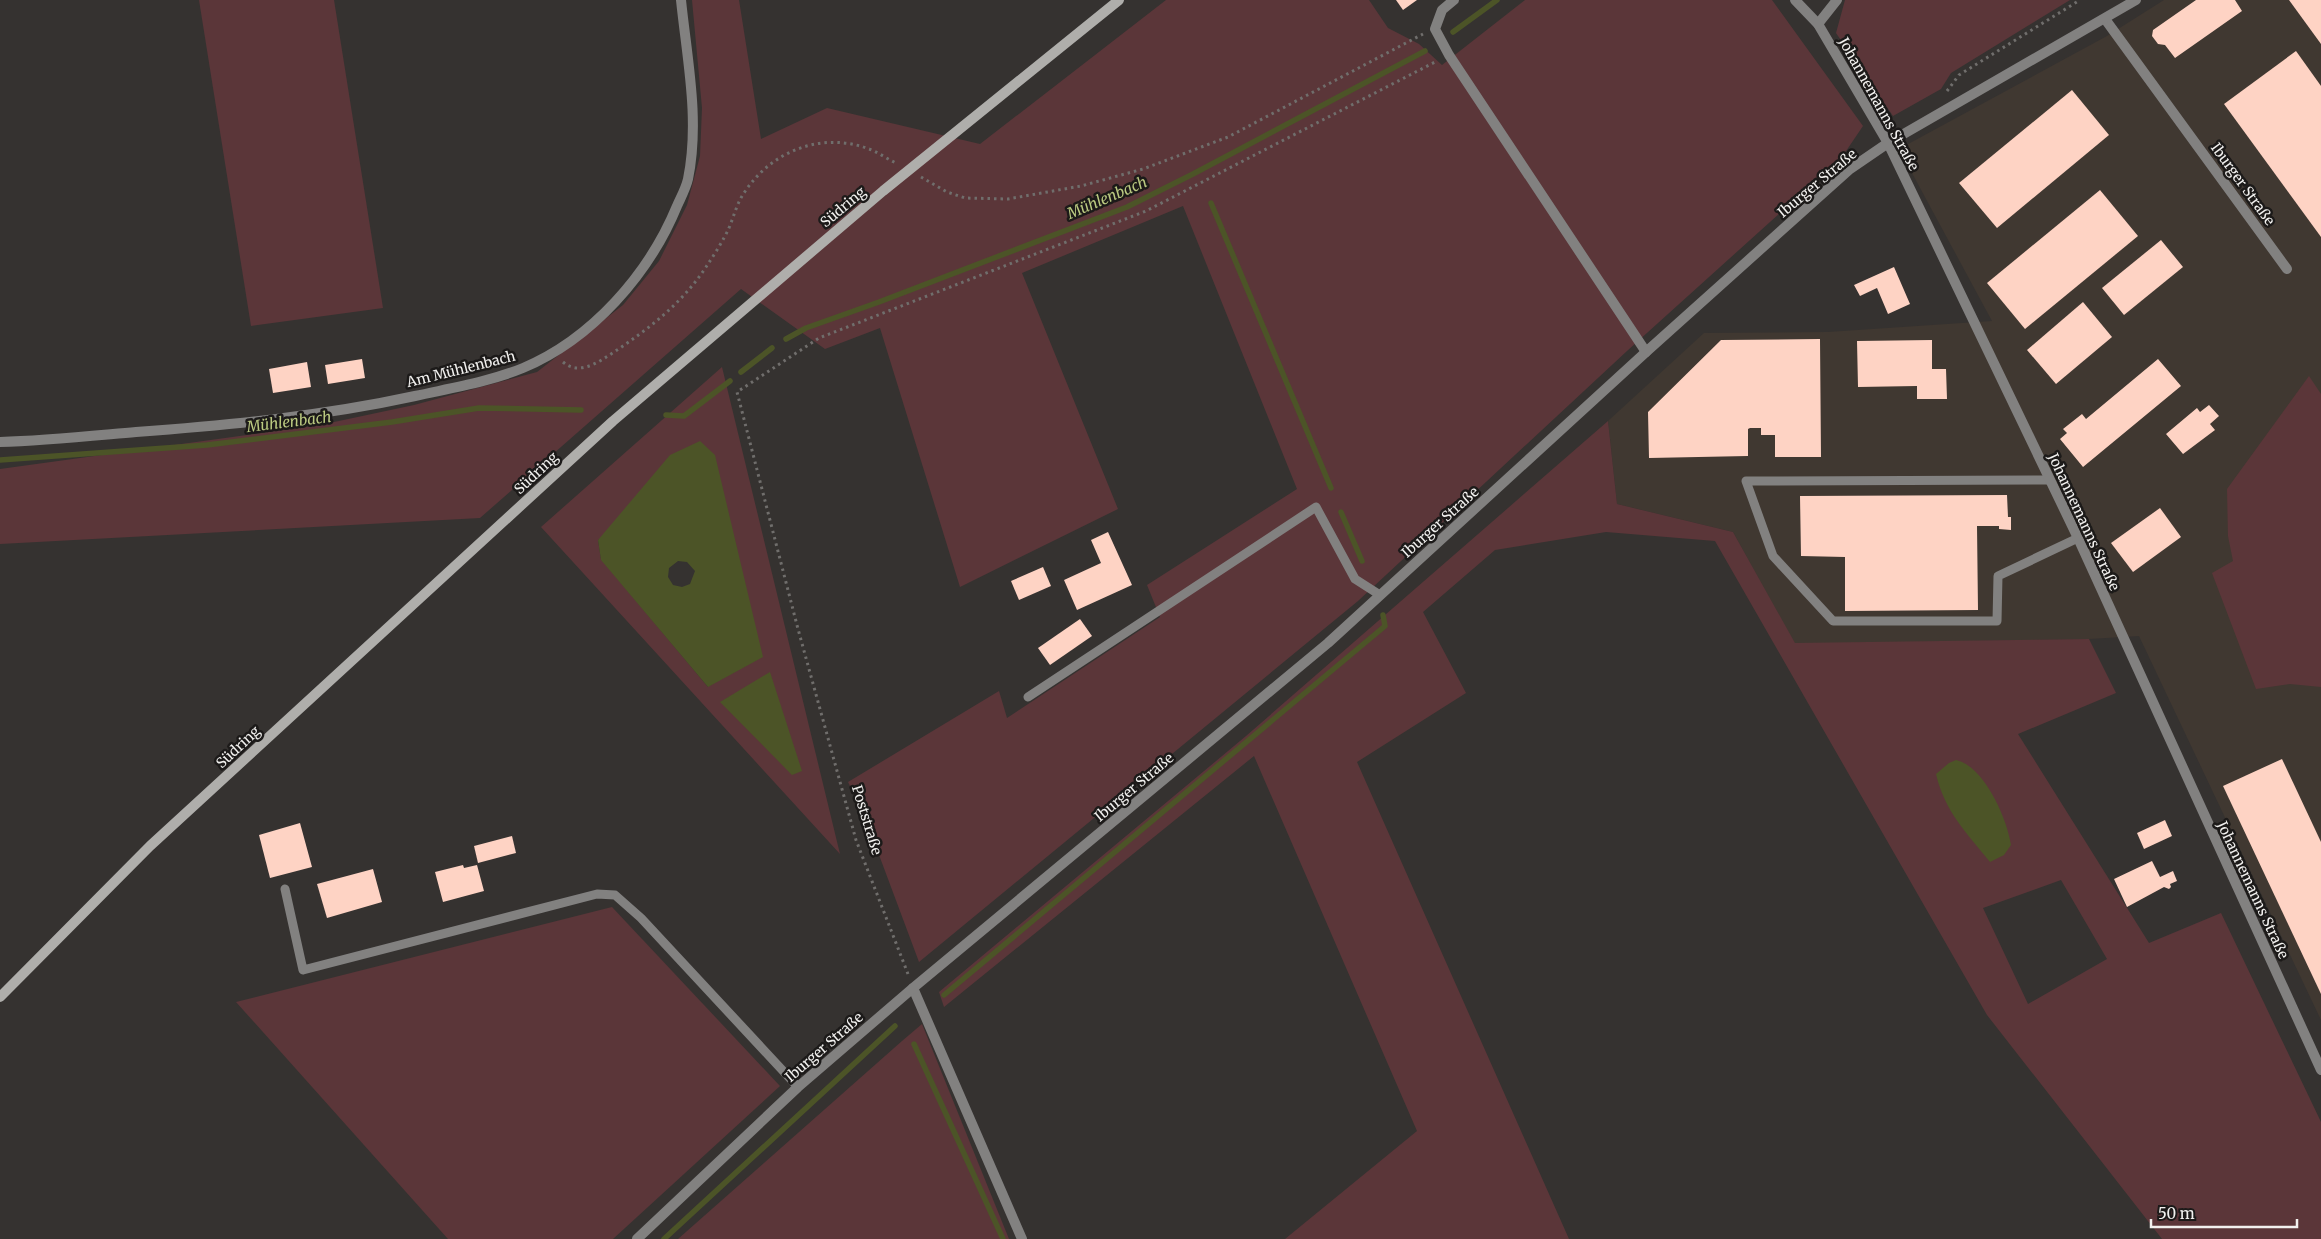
<svg xmlns="http://www.w3.org/2000/svg" width="2321" height="1239" font-family="Merriweather,serif">
<style>
.built{fill:#403831}
.green{fill:#5b3639;fill-rule:evenodd}
.water{fill:#4c5427;fill-rule:evenodd}
.lines{fill:none;stroke-linecap:round;stroke-linejoin:round}
.stream{stroke:#4c5427;stroke-width:5.5}
.building{fill:#fed3c4}
.path{stroke:#706e6c;stroke-width:3;stroke-dasharray:2.5 4;stroke-linecap:butt}
.lane{stroke:#828180;stroke-width:9}
.street{stroke:#828180;stroke-width:10}
.secondary{stroke:#afaeab;stroke-width:10}
.labels{text-anchor:middle;stroke-width:5;stroke-linejoin:round;paint-order:stroke}
.street-label{font-size:14px;fill:#f2f1ef;stroke:#1c1a19}
.water-label{font-size:15px;font-style:italic;fill:#bbca81;stroke:#1c1a19}
</style>
<rect width="100%" height="100%" fill="#353230"/>
<!-- built -->
<path class="built" d="M2164,0H2321V1020L2139,636L2089,639L1795,644L1733,532L1617,504L1608,421L1704,333L1828,332L1992,321L1899,149L2107,36Z"/>
<!-- green -->
<g class="green">
<path d="M199,0H334L383,308L251,326Z"/>
<path d="M692,0H739L761,139L827,108L980,144L1166,0H1369L1388,28L1419,44L1442,65L1525,0H1772L1863,126L1842,157L1627,351L1358,601L919,962L863,812L848,782L999,691L1007,718L1160,617L1147,585L1297,489L1183,206L1022,273L1118,509L960,587L880,328L825,349L741,289L480,518L0,544V469L320,425L414,405L537,372L623,305L659,261L687,205L700,156L702,108Z"/>
<path d="M1845,0H2070L1951,73L1941,89L1893,116L1836,33Z"/>
<path d="M722,367L840,854L541,527ZM715,455L708,687L601,559L598,540Z"/>
<path d="M2309,376L2321,394V687L2290,684L2256,689L2212,573L2233,561L2228,536L2227,489Z"/>
<path d="M1608,421L1617,504L1733,532L1795,643L2089,639L2116,693L2018,734L2149,943L2221,913L2321,1122V1239H2162L1987,1015L1715,541L1606,532L1495,550L1423,612L1466,693L1357,762L1569,1239H1285L1417,1131L1254,756L944,1007L939,992L1246,736ZM2061,880L2107,959L2028,1004L1983,908Z"/>
<path d="M612,907L780,1086L613,1239H448L236,1002Z"/>
<path d="M922,1024L1009,1239H678L902,1041Z"/>
</g>
<!-- water -->
<g class="water">
<path d="M700,441L715,455L763,657L708,687L601,560L598,540L670,455ZM678,561L687,562L695,571L690,584L682,587L673,585L668,577L669,568Z"/>
<path d="M770,672L802,771L792,775L720,702Z"/>
<path d="M1956,760C1984,766 2007,818 2011,845L2004,855L1990,862C1966,832 1945,812 1936,774L1949,763Z"/>
</g>
<g class="lines">
<!-- stream -->
<g class="stream">
<path d="M1453,32L1497,0"/>
<path d="M1211,203L1331,488"/>
<path d="M786,339L806,328L879,302L1127,207L1193,174L1425,51"/>
<path d="M741,372L772,348"/>
<path d="M666,415L684,416L730,381"/>
<path d="M0,460L207,445L392,422L479,408L581,410"/>
<path d="M1341,512L1362,561"/>
<path d="M944,995L1385,626L1383,615"/>
<path d="M914,1044L1003,1239"/>
<path d="M664,1239L895,1026"/>
</g>
</g>
<!-- building -->
<g class="building">
<path d="M1396,0H1417L1403,10Z"/>
<path d="M2196,0H2235L2242,11L2175,58L2165,45L2158,44L2152,36L2153,30Z"/>
<path d="M2289,0H2321V44Z"/>
<path d="M2296,51L2321,86V237L2224,104Z"/>
<path d="M2072,90L2109,135L1997,228L1959,183Z"/>
<path d="M2100,190L2138,236L2025,329L1987,283Z"/>
<path d="M2161,240L2183,267L2124,315L2102,288Z"/>
<path d="M1894,267L1910,304L1888,314L1877,288L1860,296L1854,285Z"/>
<path d="M2083,302L2112,337L2056,384L2027,350Z"/>
<path d="M1820,339L1821,457H1775V435H1761V428H1750L1748,429V456L1649,458L1648,412L1721,340Z"/>
<path d="M1932,340V369H1946L1947,399H1917V386L1858,387L1857,341Z"/>
<path d="M362,359L365,378L328,384L325,365Z"/>
<path d="M2158,359L2181,386L2083,467L2060,439L2067,433L2063,429L2082,414L2086,419Z"/>
<path d="M307,362L311,387L273,393L269,369Z"/>
<path d="M2209,405L2219,416L2210,424L2215,430L2183,454L2166,434L2197,408L2200,412Z"/>
<path d="M2007,495L2008,517H2011V530L1999,529V526H1977L1978,610L1845,611V557L1801,556L1800,496Z"/>
<path d="M2160,508L2181,537L2133,572L2111,543Z"/>
<path d="M1108,532L1132,585L1077,610L1064,580L1101,563L1091,540Z"/>
<path d="M1043,567L1051,586L1019,600L1011,581Z"/>
<path d="M1080,619L1092,636L1050,665L1038,648Z"/>
<path d="M2282,759L2321,842V994L2223,786Z"/>
<path d="M2165,820L2172,836L2144,849L2137,833Z"/>
<path d="M300,823L312,867L270,878L259,835Z"/>
<path d="M512,836L516,853L478,863L474,846Z"/>
<path d="M2152,861L2160,877L2173,871L2177,881L2170,884L2171,887L2169,889L2164,887L2127,907L2114,879Z"/>
<path d="M463,865L464,868L477,865L484,891L443,902L435,872Z"/>
<path d="M373,869L382,902L327,918L317,884Z"/>
</g>
<g class="lines">
<!-- path -->
<g class="path">
<path d="M1947,91L1959,75L2080,0"/>
<path d="M921,177L947,192L965,198L1008,199L1081,186L1143,169L1228,137L1423,34"/>
<path d="M563,362C578,375 595,364 608,356C646,331 681,305 706,267C714,255 723,241 729,228C734,216 737,203 744,193C771,151 822,131 869,149C878,152 887,159 896,163"/>
<path d="M908,974L856,840L798,629L737,392L819,338L1146,211L1437,61"/>
</g>
<!-- lane -->
<g class="lane">
<path d="M2049,480L1746,481L1773,556L1833,621H1997L1998,576L2078,538"/>
<path d="M1028,697L1316,507L1355,579L1380,595"/>
<path d="M285,889L303,970L597,894L615,895L641,918L798,1087"/>
</g>
<!-- street -->
<g class="street">
<path d="M1454,0L1442,10L1435,29L1449,55L1646,352"/>
<path d="M1795,0L1818,24L1888,143L2078,538L2321,1070"/>
<path d="M2105,19L2287,269"/>
<path d="M1818,24L1837,0"/>
<path d="M0,442C45,441 91,436 136,432C230,425 323,416 415,396C451,388 489,382 523,368C592,339 649,274 677,206C681,197 686,188 688,179C700,120 687,59 681,0"/>
<path d="M913,988L1022,1239"/>
<path d="M637,1239L798,1087L913,988L1328,643L1646,352L1850,169L1888,143L2136,0"/>
</g>
<!-- secondary -->
<path class="secondary" d="M0,997L150,846L613,421L883,191L1119,0"/>
</g>
<g class="labels">
<!-- street labels -->
<g class="street-label">
<text transform="translate(1879 104) rotate(61)" y="5">Johannemanns Straße</text>
<text transform="translate(1817 183) rotate(-40)" y="5">Iburger Straße</text>
<text transform="translate(2243 184) rotate(54)" y="5">Iburger Straße</text>
<text transform="translate(843 207) rotate(-40)" y="5">Südring</text>
<text transform="translate(461 369) rotate(-14)" y="5">Am Mühlenbach</text>
<text transform="translate(536 473) rotate(-43)" y="5">Südring</text>
<text transform="translate(1440 522) rotate(-42)" y="5">Iburger Straße</text>
<text transform="translate(2084 522) rotate(65)" y="5">Johannemanns Straße</text>
<text transform="translate(238 747) rotate(-43)" y="5">Südring</text>
<text transform="translate(1134 787) rotate(-40)" y="5">Iburger Straße</text>
<text transform="translate(867 820) rotate(73)" y="5">Poststraße</text>
<text transform="translate(2253 890) rotate(65)" y="5">Johannemanns Straße</text>
<text transform="translate(824 1047) rotate(-41)" y="5">Iburger Straße</text>
</g>
<!-- water labels -->
<g class="water-label">
<text transform="translate(1107 198) rotate(-23)" y="5">Mühlenbach</text>
<text transform="translate(289 422) rotate(-7)" y="5">Mühlenbach</text>
</g>
</g>
<!-- scale -->
<path d="M2151 1219v8h146v-8" fill="none" stroke="#f2f1ef" stroke-width="2.5"/>
<text x="2158" y="1219" font-size="15" fill="#f2f1ef" stroke="#1c1a19" stroke-width="4" paint-order="stroke">50 m</text>
</svg>
